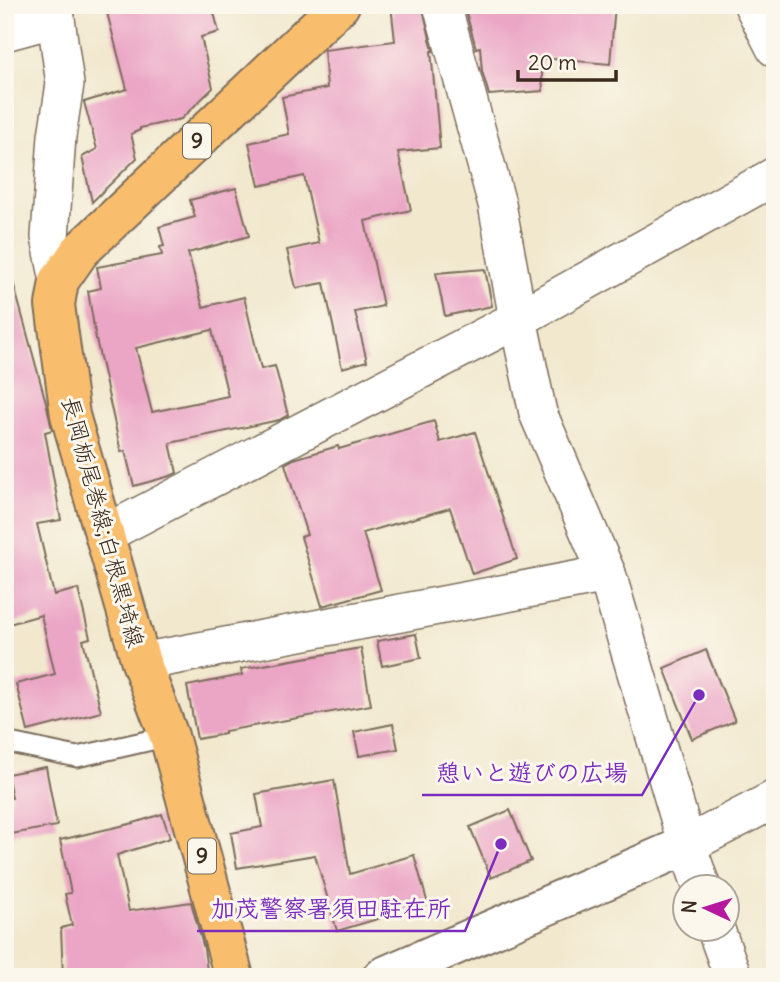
<svg xmlns="http://www.w3.org/2000/svg" width="780" height="982" font-family="Delius,'Klee One',sans-serif">
<style>
.building{fill:#eba5c5;fill-rule:evenodd}
.lines{fill:none;stroke-linecap:round;stroke-linejoin:round}
.service-casing{stroke:#7b6c5c;stroke-width:23}
.minor-casing{stroke:#7b6c5c;stroke-width:40}
.tertiary-casing{stroke:#7b6c5c;stroke-width:42}
.primary-casing{stroke:#7b6c5c;stroke-width:42}
.service{stroke:#fff;stroke-width:19}
.minor{stroke:#fff;stroke-width:37}
.tertiary{stroke:#fff;stroke-width:38}
.primary{stroke:#f9be6d;stroke-width:38}
.labels{text-anchor:middle;stroke-width:6;stroke-linejoin:round;paint-order:stroke}
.shield{fill:#fbf7ec;stroke:#75685c;stroke-width:2}
.shield-label{font-size:21px;font-weight:bold;fill:#3b2a1e}
.street-label{font-size:23px;fill:#3b2a1e;stroke:#fbf7ec}
.leader{fill:none;stroke:#7b2cbf;stroke-width:2.5}
.callout-dot{fill:#7b2cbf;stroke:#fbf7ec;stroke-width:2.5}
.callout-label{font-size:24px;text-anchor:middle;font-weight:bold;fill:#7b2cbf;stroke:#fbf7ec;stroke-width:6;stroke-linejoin:round;paint-order:stroke}
</style>
<rect width="100%" height="100%" fill="#fbf7ec"/>
<filter id="ink" filterUnits="userSpaceOnUse"><feTurbulence type="fractalNoise" baseFrequency=".0143" numOctaves="2"/><feDisplacementMap in="SourceGraphic" scale="14" xChannelSelector="R" yChannelSelector="G"/><feConvolveMatrix kernelMatrix="1 2 1 2 8 2 1 2 1" color-interpolation-filters="sRGB"/></filter>
<filter id="wash" filterUnits="userSpaceOnUse"><feTurbulence type="fractalNoise" baseFrequency=".00686" numOctaves="4" result="noise"/><feDisplacementMap in="SourceGraphic" scale="28" xChannelSelector="R" yChannelSelector="G"/><feGaussianBlur stdDeviation="1.57" result="paint"/><feColorMatrix in="noise" values="0 0 0 0 0 0 0 0 0 0 0 0 0 0 0 0 0 1.4 0 .05"/><feComposite in="paint" operator="in"/></filter>
<g filter="url(#wash)">
<rect width="100%" height="100%" fill="#f1e8ce"/>
<g id="blocks">
<!-- building -->
<g class="building">
<path d="M105,5H212L219,32L201,37L213,88L181,119L140,128V130L131,134L137,158L92,202L82,157L97,149L84,102L127,89Z"/>
<path d="M391,5H422L433,51H431L440,148L398,152L411,210L365,221L383,306L355,312L367,361L342,368L324,283L296,288L287,250L319,243L304,176L259,186L249,143L289,134L282,97L327,88L324,50L395,41Z"/>
<path d="M464,5H615L610,64L541,58L543,91L489,95L482,71L480,47L476,48Z"/>
<path d="M236,188L249,236L188,253L203,307L244,297L261,369L275,366L288,415L279,420L170,443L177,473L170,476L134,486L125,451L121,452L96,339L88,291L101,288L97,267L162,255L160,247L164,246L159,227L195,217L190,200ZM212,330L228,396L152,412L136,348Z"/>
<path d="M485,269L492,306L445,316L436,273Z"/>
<path d="M13,282L47,406L52,430L45,432L61,520L37,524L54,595L78,589L90,638L83,640L101,712L28,731L16,684L55,674L41,615L9,624L5,608V283Z"/>
<path d="M434,421L440,442L475,432L517,559L472,574L450,508L363,533L381,590L322,606L301,537L307,535L285,464L294,459L338,446L339,449Z"/>
<path d="M416,634L421,658L382,666L377,641Z"/>
<path d="M361,648L371,705L225,731V734L197,739L187,686L242,675L241,669Z"/>
<path d="M706,650L735,721L692,739L664,668Z"/>
<path d="M393,724L398,749L359,756L354,732Z"/>
<path d="M46,767L57,826L5,835V799L12,798L7,774Z"/>
<path d="M334,780L350,874L414,855L428,904L337,931L315,855L237,868L231,833L262,827L256,794Z"/>
<path d="M510,810L531,861L491,878L470,827Z"/>
<path d="M162,814L170,838L117,855L129,911L191,902L204,949L208,977H63L61,928L72,925L65,894L71,893L60,840L134,823Z"/>
</g>
</g>
</g>
<g filter="url(#ink)">
<use href="#blocks" fill-opacity="0" stroke="#7b6c5c" stroke-width="2"/>
<g class="lines">
<defs>
<path id="service" d="M5,742L77,757L169,736"/>
<g id="minor">
<path d="M54,5L65,84L57,136L50,237L59,281"/>
<path d="M442,5L497,204L518,319L538,413L607,574L687,845L702,888"/>
<path d="M753,5L775,48"/>
<path d="M5,32L56,18"/>
<path d="M105,534L518,319L775,176"/>
<path d="M141,662L607,574"/>
<path d="M687,845L775,799"/>
<path d="M716,930L733,977"/>
</g>
<path id="tertiary" d="M382,977L687,845"/>
<path id="primary" d="M234,977L169,736L141,662L70,415L55,305L59,281L80,251L340,5"/>
</defs>
<!-- service casing -->
<use href="#service" class="service-casing"/>
<!-- minor casing -->
<use href="#minor" class="minor-casing"/>
<!-- tertiary casing -->
<use href="#tertiary" class="tertiary-casing"/>
<!-- primary casing -->
<use href="#primary" class="primary-casing"/>
<!-- service -->
<use href="#service" class="service"/>
<!-- minor -->
<use href="#minor" class="minor"/>
<!-- tertiary -->
<use href="#tertiary" class="tertiary"/>
<!-- primary -->
<use href="#primary" class="primary"/>
</g>
</g>
<g class="labels">
<!-- shield labels -->
<g class="shield">
<rect x="183" y="123.5" width="28" height="35" rx="5"/>
<rect x="188" y="838.5" width="28" height="35" rx="5"/>
</g>
<g class="shield-label">
<text x="197" y="148">9</text>
<text x="202" y="863">9</text>
</g>
<!-- street labels -->
<g class="street-label">
<text transform="translate(103 522) rotate(75)" y="8">長岡栃尾巻線;白根黒埼線</text>
</g>
</g>
<!-- callouts -->
<path class="leader" d="M699 695L642 795H422M501 844L465 931H197"/>
<g class="callout-dot">
<circle cx="699" cy="695" r="7"/>
<circle cx="501" cy="844" r="7"/>
</g>
<g class="callout-label">
<text x="532" y="781">憩いと遊びの広場</text>
<text x="331" y="917">加茂警察署須田駐在所</text>
</g>
<!-- margin -->
<rect width="780" height="982" fill="none" stroke="#fbf7ec" stroke-width="28"/>
<!-- north arrow -->
<g transform="translate(706 908) rotate(274)"><circle r="33" fill="#fbf7ec" stroke="#aea59a" stroke-width="2"/>
<path d="M0-5L12 26L0 18L-12 26Z" fill="#b5179e"/>
<text y="-10" font-size="19" font-weight="bold" text-anchor="middle" fill="#3b2a1e">N</text>
</g>
<!-- scale -->
<path d="M518 70v10h98v-10" fill="none" stroke="#3b2a1e" stroke-width="3.5"/>
<text x="528" y="70" font-size="21" fill="#3b2a1e" stroke="#fbf7ec" stroke-width="5" paint-order="stroke">20 m</text>
</svg>
